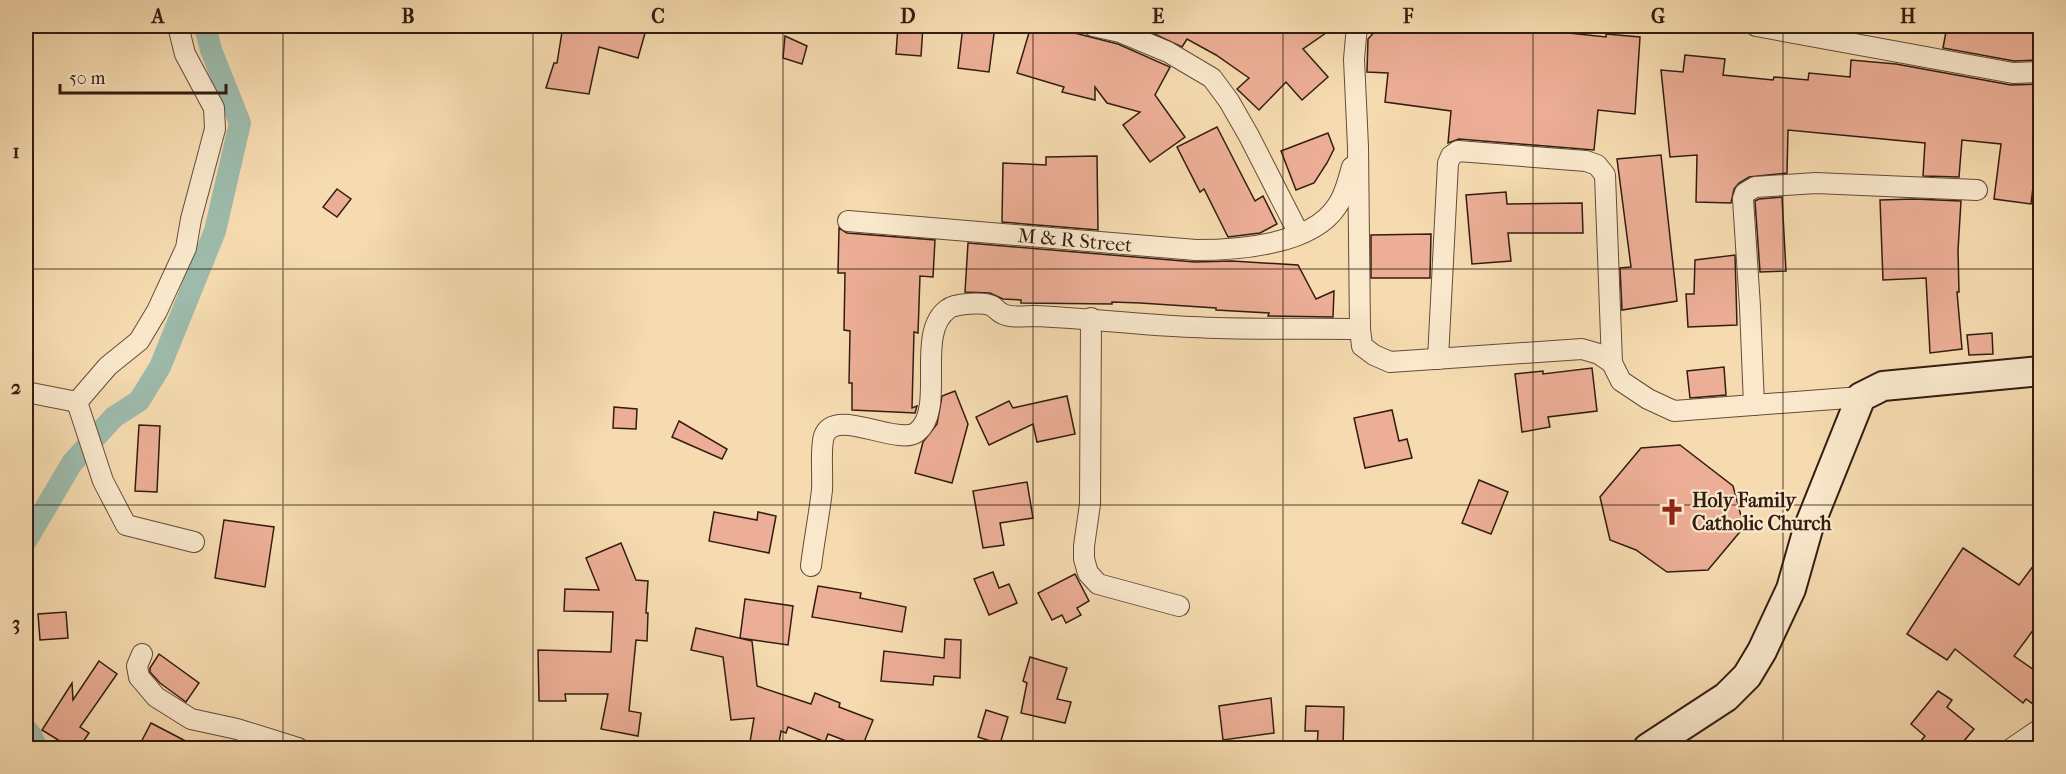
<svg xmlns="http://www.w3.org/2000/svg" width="2066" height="774" font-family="'IM FELL French Canon',serif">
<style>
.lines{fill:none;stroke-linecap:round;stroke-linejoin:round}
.canal{stroke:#9dbbac;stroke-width:22}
.building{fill:#ecae96;stroke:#321d10;stroke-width:1.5}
.minor-casing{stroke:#634c38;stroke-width:22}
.secondary-casing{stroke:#321d10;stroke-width:32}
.minor{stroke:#f9e8cc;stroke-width:20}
.secondary{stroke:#f9e8cc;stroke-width:28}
.grid{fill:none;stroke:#321d10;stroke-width:1.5;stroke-opacity:0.55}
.labels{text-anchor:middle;stroke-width:4.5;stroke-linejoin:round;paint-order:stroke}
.street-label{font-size:20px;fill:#321d10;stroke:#f9e8cc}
.poi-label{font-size:20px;font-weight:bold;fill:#321d10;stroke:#f9e8cc;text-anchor:start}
.neatline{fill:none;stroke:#321d10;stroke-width:2}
.grid-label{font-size:20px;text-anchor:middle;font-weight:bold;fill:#321d10}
</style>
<rect width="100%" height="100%" fill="#f6dbb0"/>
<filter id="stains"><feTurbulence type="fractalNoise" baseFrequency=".00333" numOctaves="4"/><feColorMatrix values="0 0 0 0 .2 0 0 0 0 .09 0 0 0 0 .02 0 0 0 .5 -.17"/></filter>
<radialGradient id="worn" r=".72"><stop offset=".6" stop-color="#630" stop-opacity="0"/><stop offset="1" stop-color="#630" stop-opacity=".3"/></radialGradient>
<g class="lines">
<!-- canal -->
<g class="canal">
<path d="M26,541L72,463L114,417L139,401L160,367L215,231L240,123L211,50L205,26"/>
<path d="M26,729L31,735L37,748"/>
</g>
</g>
<!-- building -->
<g class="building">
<path d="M563,26H647L638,58L599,47L589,94L546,88L554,63H557Z"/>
<path d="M898,26H923L921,56L896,54Z"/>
<path d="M963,26H995L989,72L958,68Z"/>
<path d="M1031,26H1047L1118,44L1170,67L1155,95L1185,137L1150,162L1123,125L1140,112L1107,103L1095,87V100L1062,92L1064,87L1017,73Z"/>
<path d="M1151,26H1336L1303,49L1328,77L1302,100L1286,82L1259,110L1237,89L1249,78L1216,55L1187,39L1182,47L1148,31Z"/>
<path d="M1380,26H1569V33L1606,37V34L1640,37L1635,114L1598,110L1594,150L1459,139L1448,143L1451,111L1385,102L1388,73L1367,72L1368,39Z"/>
<path d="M1947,26H2040V60L2014,61L1943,48Z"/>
<path d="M785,36L807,46L802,64L783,58Z"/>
<path d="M1685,55L1725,59L1723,75L1773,80L1774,77L1808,80L1809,73L1850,77L1851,60L1896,64L2011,85L2039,84V89H2040V137H2039L2031,204L1994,199L2001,144L1962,140L1959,177L1923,176L1925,143L1788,130L1787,173L1749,177L1739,183L1734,189L1731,203L1696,202L1697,155L1670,157L1661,70L1683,72Z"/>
<path d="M1217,127L1255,201L1263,196L1277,224L1260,233L1228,237L1204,189L1200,192L1177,147Z"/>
<path d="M1328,133L1334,149L1327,163L1314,183L1296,190L1281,151Z"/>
<path d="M1661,155L1677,301L1622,310L1620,268L1631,267L1617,159Z"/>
<path d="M1097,156L1098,230L1002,222L1003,163L1046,165V157Z"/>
<path d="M337,189L351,199L337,217L323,207Z"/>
<path d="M1506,192L1507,204L1582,203L1583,233H1508L1511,261L1472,264L1466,195Z"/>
<path d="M1782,197L1786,271L1760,272L1755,201L1759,199Z"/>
<path d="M1914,199L1961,201L1958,250L1959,292H1957L1962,349L1930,353L1926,278L1883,280L1880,200Z"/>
<path d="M839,228L847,233L935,240L933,277L920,276L918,333L914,332L912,408L917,406L915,413L852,410V383H849L850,331L844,330L845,273H838Z"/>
<path d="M1431,234L1430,278H1371V235Z"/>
<path d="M968,243L1195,262L1232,261L1298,265L1316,299L1334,291L1333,317L1268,316L1269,313L1216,310V308L1140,303L1112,302V304L1021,303V300L1003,299L990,293L965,292Z"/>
<path d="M1735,255L1737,325L1688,327L1686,294H1694L1695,260Z"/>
<path d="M1992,333L1993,354L1969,355L1967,335Z"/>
<path d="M1724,367L1726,395L1690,398L1687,371Z"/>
<path d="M1592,368L1597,411L1548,417L1550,427L1522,432L1515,374L1543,371V374Z"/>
<path d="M955,391L968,424L952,483L915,473L923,442L937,424L942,396Z"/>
<path d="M1067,396L1075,434L1037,442L1033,424L989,445L976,417L1009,401L1013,408Z"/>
<path d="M614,407L637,409L636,429L613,428Z"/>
<path d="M1392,410L1399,441L1407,439L1412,458L1365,468L1354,418Z"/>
<path d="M679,421L727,449L722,459L672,437Z"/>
<path d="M139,425L160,426L157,492L135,491Z"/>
<path d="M1680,445L1733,486L1744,527L1708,570L1667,572L1636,550L1610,540L1600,497L1641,448Z"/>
<path d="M1479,480L1508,492L1491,534L1462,523Z"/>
<path d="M1027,482L1033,518L1000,523L1004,545L983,548L973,491Z"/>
<path d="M714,512L757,520L758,512L776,516L769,553L709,541Z"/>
<path d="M224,520L274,527L265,587L215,578Z"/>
<path d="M621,543L636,580L648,581L646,613H648L647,641L636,640L629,711L641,713L638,736L601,729L608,694H565L566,701H539L538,650L611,652L613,612L564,611L565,589L599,590L586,558Z"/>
<path d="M1963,548L2019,585L2040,557V621L2014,656L2040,674V709L2026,699L2023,703L1955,649L1947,660L1907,634Z"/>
<path d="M993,572L999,588L1009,584L1017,603L989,615L974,579Z"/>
<path d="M1075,574L1089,601L1077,608L1081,615L1066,623L1062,615L1052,620L1038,593Z"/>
<path d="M818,586L861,593L860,598L906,607L902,632L812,617Z"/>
<path d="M745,599L793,606L788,645L740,638Z"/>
<path d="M66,612L68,638L40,640L38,614Z"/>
<path d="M696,628L752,641L757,686L811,704L815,693L840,703L839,707L873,720L862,747L828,734L825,742L788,727L786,733L781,731L778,748H749L754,718L731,720L723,657L691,650Z"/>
<path d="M945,639L961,640L960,678L934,676L933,685L881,681L884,651L944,658Z"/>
<path d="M159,654L199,683L186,702L160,683L150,672V668Z"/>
<path d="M1030,657L1067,668L1057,699L1071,702L1065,723L1021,713L1027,683L1023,681Z"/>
<path d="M99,661L117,674L80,727L89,733L79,748H71L42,730L72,683L73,700Z"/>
<path d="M1938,691L1952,700L1947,707L1974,729L1958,748H1915L1925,736L1911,724Z"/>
<path d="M1271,698L1274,733L1223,740L1219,706Z"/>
<path d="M1306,706L1344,707L1343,748H1317L1318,731H1305Z"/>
<path d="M986,710L1008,717L1000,744L978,737Z"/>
<path d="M151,723L199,748H138Z"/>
</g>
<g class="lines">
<defs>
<g id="minor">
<path d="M178,26L185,54L214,108L215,129L191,219L186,248L157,311L139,341L108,366L77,402L103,481L126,525L194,542"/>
<path d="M1093,26L1120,32L1168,52L1212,78L1229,101L1249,136L1299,234"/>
<path d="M1357,26L1354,59L1358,147L1360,329L1362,346L1374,355L1390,362L1582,349L1599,354L1612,363L1621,381L1648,399L1674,411L1861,397"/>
<path d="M1756,26L2013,73L2040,72"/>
<path d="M848,221L1196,250C1238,250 1312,245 1337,206C1345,195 1348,180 1352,167"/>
<path d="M1091,318L1090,504L1084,546V559L1088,573L1098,584L1179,606"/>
<path d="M1438,359L1448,163L1451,156L1458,151L1586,161L1597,165L1605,175L1612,363"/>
<path d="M26,392L77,402"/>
<path d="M1754,405L1750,307L1743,199L1745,193L1755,187L1816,183L1977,190"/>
<path d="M811,566C814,541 819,516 822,490C823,476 820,447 824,436C835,406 898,447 917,432C947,408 914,333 948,309C955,303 984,302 992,306C996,308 999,313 1003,314C1011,318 1025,316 1034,316C1087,318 1139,325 1192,327C1248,330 1304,328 1360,329"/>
<path d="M142,654L137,666L139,677L156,697L191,719L237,729L298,748"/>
<path d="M2012,748L2040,729"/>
</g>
<path id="secondary" d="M1648,748L1726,697L1747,676L1762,651L1791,589L1808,529L1861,397L1883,386L2040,371"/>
</defs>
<!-- minor casing -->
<use href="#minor" class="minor-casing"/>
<!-- secondary casing -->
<use href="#secondary" class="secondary-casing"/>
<!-- minor -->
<use href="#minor" class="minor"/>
<!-- secondary -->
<use href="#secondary" class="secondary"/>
</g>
<!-- grid -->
<path class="grid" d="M283,26V748M533,26V748M783,26V748M1033,26V748M1283,26V748M1533,26V748M1783,26V748M26,269H2040M26,505H2040"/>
<!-- icons -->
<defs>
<symbol id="church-bare" viewBox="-9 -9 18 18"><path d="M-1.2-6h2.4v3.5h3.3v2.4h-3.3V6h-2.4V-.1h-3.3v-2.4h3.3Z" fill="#8f2418" stroke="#f9e8cc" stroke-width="2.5" paint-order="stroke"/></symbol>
</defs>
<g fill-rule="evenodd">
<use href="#church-bare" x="1653" y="493" width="38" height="38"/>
</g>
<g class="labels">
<!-- street labels -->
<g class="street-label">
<text transform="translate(1075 240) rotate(5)" y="7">M &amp; R Street</text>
</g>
<!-- poi labels -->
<g class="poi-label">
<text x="1692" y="507">Holy Family<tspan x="1692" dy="23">Catholic Church</tspan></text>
</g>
</g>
<!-- margin -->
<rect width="2066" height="774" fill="none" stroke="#f6dbb0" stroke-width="66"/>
<!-- scale -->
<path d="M60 84v9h166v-9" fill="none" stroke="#321d10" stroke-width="3"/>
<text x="69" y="84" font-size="18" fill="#321d10" stroke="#f9e8cc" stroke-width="4.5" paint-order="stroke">50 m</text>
<rect x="33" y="33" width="2000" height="708" class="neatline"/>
<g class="grid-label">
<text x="158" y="23">A</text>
<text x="408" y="23">B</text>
<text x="658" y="23">C</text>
<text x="908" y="23">D</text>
<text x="1158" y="23">E</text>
<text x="1408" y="23">F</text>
<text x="1658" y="23">G</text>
<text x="1908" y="23">H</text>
<text x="16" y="158">1</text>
<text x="16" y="394">2</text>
<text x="16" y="630">3</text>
</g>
<rect width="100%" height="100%" filter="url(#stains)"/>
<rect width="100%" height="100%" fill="url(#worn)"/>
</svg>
